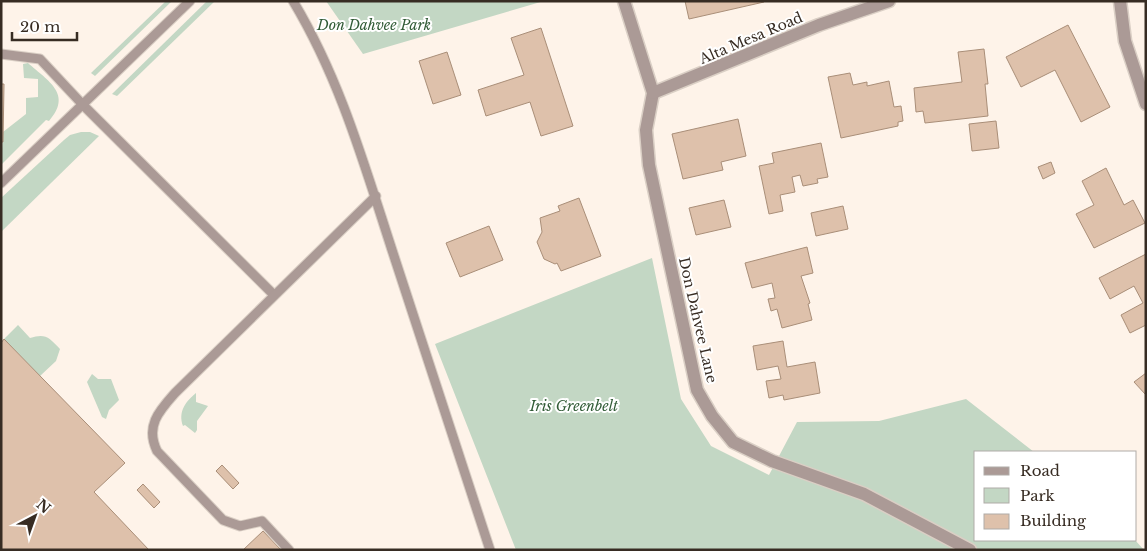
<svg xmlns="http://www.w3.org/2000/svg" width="1147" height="551" font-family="'Libre Baskerville',serif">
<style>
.green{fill:#c3d7c4}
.building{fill:#dec1ab;stroke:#a98e78}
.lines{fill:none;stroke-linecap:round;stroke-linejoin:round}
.lane-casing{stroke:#dacfc5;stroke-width:11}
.street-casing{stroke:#dacfc5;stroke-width:15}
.lane{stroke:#ab9a96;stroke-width:9}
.street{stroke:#ab9a96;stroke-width:12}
.labels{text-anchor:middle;stroke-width:4;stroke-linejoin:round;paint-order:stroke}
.park-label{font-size:14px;font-style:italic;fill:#315b36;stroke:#fff}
.street-label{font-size:14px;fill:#372c23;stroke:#fff}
</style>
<rect width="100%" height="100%" fill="#fef3e9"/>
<!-- green -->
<g class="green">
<path d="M166,1H172L95,76L91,73Z"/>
<path d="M207,1H215L117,96L112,94Z"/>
<path d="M326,1H544L363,54Z"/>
<path d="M28,63C48,81 73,94 49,121L46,120L1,165L3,132L26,114V98L38,97V79L24,78L23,64Z"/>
<path d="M81,132H90L99,136L1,232V198L64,140L70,135Z"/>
<path d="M652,258L681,399L711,446L769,475L797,422L879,421L966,399L1034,452H976V540H1135L1144,550H516L435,344Z"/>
<path d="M18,325L30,338C45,333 49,337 60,349L56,361L40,376L4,339Z"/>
<path d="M92,374L98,379H111L119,400L109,410L106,419L102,417L87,382Z"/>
<path d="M196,393V402L208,406L197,421V430L195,433L185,425L183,426C178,412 185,402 196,393Z"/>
</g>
<!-- building -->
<g class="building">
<path d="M685,1H764V2L689,19Z"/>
<path d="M1068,25L1110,107L1081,122L1055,70L1021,87L1006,57Z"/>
<path d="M541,28L573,126L541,136L530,102L486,116L478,90L524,75L511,38Z"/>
<path d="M984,49L988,84H985L988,116L925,123L923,111L916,112L914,88L962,82L958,52Z"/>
<path d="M447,52L461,95L433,104L419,61Z"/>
<path d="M850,73L853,85L867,82V86L889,81L894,107L901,106L903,121L898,122V126L841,138L828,77Z"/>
<path d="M1,84H4L3,142H1Z"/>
<path d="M738,119L746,156L721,162L723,170L683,179L672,134Z"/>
<path d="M996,121L999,148L972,151L969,124Z"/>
<path d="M821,143L828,177L817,179L818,183L803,186L800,175L792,177L795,192L780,195L783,211L769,214L759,166L774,163L772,153Z"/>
<path d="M1051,162L1055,173L1043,179L1038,167Z"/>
<path d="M1106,168L1124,205L1133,200L1145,223L1094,248L1076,214L1094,205L1082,181Z"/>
<path d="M579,198L601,256L561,271L557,263L555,264L544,259L537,242L542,232L540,218L560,211L558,206Z"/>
<path d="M724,200L731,227L696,235L689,208Z"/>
<path d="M843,206L848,229L816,236L811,213Z"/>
<path d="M489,226L503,260L460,277L446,243Z"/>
<path d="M807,247L813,273L801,276L810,303L808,304L812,320L782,328L777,309L771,311L768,299L775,298L772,283L752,288L745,263Z"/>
<path d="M1146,254V325L1130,333L1121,315L1143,303L1134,286L1110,299L1099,278Z"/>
<path d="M4,339L125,463L94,492L149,550H1V343Z"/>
<path d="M783,341L787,367L815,362L820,393L784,400L783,395L769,398L766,381L781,379L778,366L757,370L753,346Z"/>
<path d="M1146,373V395L1134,382Z"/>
<path d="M222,465L239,483L233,489L216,471Z"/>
<path d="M143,484L160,502L154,508L137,490Z"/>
<path d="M263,531L281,550H243Z"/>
</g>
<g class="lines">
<defs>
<g id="lane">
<path d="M293,1C340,79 364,164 392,250C425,350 458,450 490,550"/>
<path d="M1,54L40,59L84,106L274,295"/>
<path d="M1,183L190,1"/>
<path d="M289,550L262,521L240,526L223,520L157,451C145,426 159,411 175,393L376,196"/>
</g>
<g id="street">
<path d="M624,1L653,93L646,130L649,165L697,390L712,416L733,442L772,461L864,494L970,550"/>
<path d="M1120,1L1125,41L1146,104"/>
<path d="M653,93L819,25L889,1"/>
</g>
</defs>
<!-- lane casing -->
<use href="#lane" class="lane-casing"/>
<!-- street casing -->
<use href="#street" class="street-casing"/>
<!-- lane -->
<use href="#lane" class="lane"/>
<!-- street -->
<use href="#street" class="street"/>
</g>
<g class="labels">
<!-- park labels -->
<g class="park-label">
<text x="374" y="30">Don Dahvee Park</text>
<text x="574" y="411">Iris Greenbelt</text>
</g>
<!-- street labels -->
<g class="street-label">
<text transform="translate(751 38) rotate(-23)" y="5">Alta Mesa Road</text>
<text transform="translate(698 320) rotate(77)" y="5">Don Dahvee Lane</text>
</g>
</g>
<!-- border -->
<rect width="1147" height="551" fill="none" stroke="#372c23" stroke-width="5"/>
<!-- legend -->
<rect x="974" y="451" width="162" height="90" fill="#ffffff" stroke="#afaba7"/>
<rect x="984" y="467" width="25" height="8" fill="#ab9a96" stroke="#afaba7"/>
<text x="1020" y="476" font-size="15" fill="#372c23">Road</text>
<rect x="984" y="488" width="25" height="15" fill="#c3d7c4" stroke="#afaba7"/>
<text x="1020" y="501" font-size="15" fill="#372c23">Park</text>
<rect x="984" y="514" width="25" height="15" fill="#dec1ab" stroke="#afaba7"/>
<text x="1020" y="526" font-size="15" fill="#372c23">Building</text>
<!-- north arrow -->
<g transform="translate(35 516) rotate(41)" stroke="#ffffff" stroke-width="4" paint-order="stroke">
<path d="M0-4L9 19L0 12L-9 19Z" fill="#372c23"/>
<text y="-8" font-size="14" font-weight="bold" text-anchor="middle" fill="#372c23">N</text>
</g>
<!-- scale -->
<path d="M12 32v8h65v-8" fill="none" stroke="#372c23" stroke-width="2.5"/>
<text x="20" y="32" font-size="15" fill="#372c23" stroke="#ffffff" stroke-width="4" paint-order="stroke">20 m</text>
</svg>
